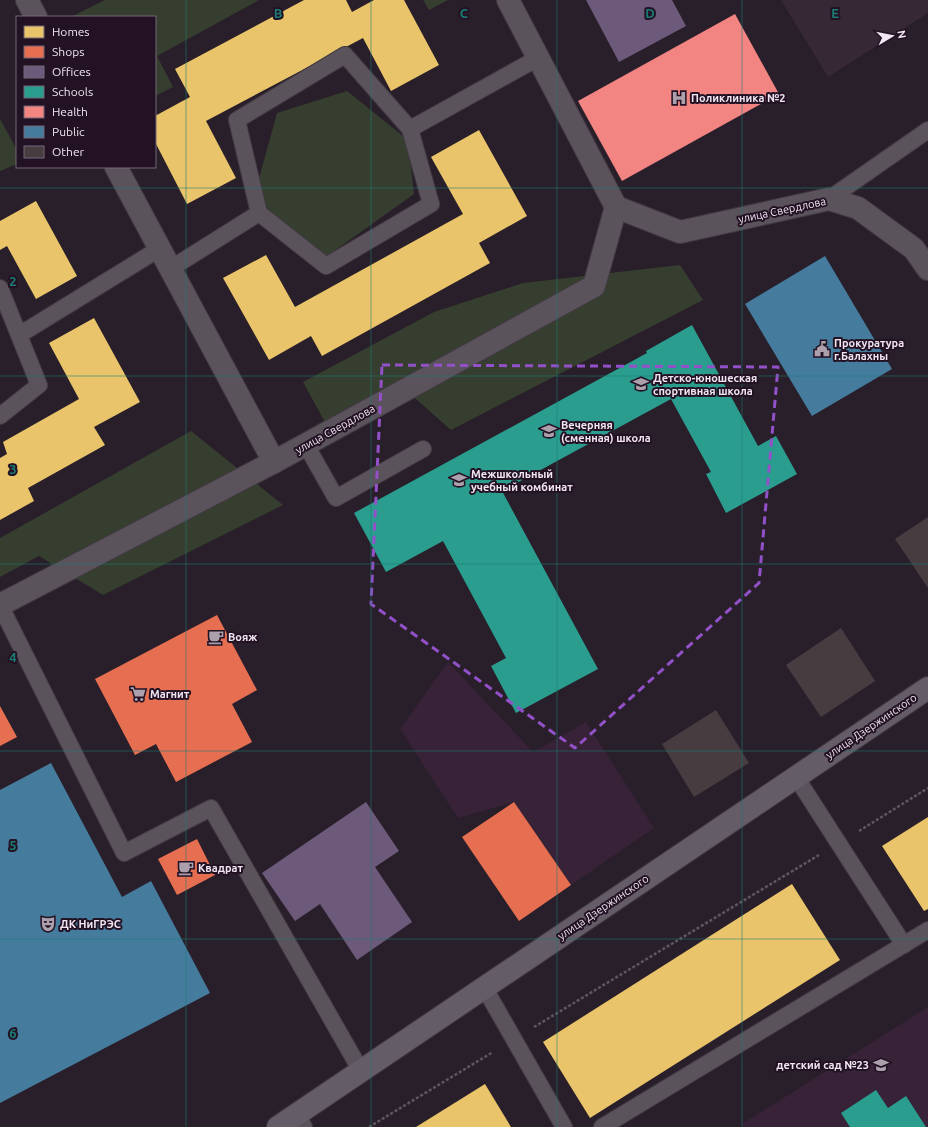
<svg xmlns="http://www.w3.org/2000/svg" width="928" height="1127" font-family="Ubuntu,sans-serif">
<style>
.built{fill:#372238}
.industrial{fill:#362834}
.green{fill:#363e2f}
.homes{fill:#e9c46a}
.shops{fill:#e76f51}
.offices{fill:#6d597a}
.schools{fill:#2a9d8f}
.health{fill:#f28482}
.public{fill:#457b9d}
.building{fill:#473c40}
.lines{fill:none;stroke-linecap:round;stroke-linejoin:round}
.lane-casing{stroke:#423a43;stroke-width:18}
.street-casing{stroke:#423a43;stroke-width:24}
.secondary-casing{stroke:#423a43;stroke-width:24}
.path{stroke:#5e575f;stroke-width:2.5;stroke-dasharray:3 2;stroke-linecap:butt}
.lane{stroke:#5b535b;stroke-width:16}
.street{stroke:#5b535b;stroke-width:22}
.secondary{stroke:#645c67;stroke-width:22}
.marked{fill:none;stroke:#9351c9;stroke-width:3;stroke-dasharray:8 5;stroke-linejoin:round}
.grid{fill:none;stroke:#1a7c75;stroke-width:1;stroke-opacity:0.55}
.labels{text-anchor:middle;stroke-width:4;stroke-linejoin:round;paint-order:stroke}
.poi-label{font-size:11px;font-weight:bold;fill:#f1e5f2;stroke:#231224;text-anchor:start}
.street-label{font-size:11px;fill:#f1e5f2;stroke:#231224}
.grid-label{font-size:13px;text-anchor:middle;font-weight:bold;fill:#1a7c75;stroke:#231224;stroke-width:4;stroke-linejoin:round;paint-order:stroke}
</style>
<rect width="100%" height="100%" fill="#291f2a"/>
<!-- built -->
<g class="built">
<path d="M448,662L533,752L586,722L654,828L571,885L514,802L458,818L400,729Z"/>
<path d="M928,1007V1127H744L742,1124Z"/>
</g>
<!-- industrial -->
<path class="industrial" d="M781,0H928V13L828,77Z"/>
<!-- green -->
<g class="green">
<path d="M105,0H259L157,56L173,87L155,96V17H71Z"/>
<path d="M423,0H448L429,10Z"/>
<path d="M347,91L408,140L414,194L316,264L255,193L277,113Z"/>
<path d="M0,119L17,150V164L0,171Z"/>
<path d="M680,265L703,300L451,430L399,384L326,424L303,382L434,312L523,283Z"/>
<path d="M191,431L283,505L103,595L39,556L0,577V538Z"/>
</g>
<!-- homes -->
<g class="homes">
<path d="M304,0H346L352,12L374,0H404L439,65L391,91L363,38L206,121L236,178L187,204L155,142V116L190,97L175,69Z"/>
<path d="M479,130L527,216L479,243L490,263L322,356L311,336L269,360L223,278L266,255L295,307L463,214L431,157Z"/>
<path d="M36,201L77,276L36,299L7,246L0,250V221Z"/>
<path d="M94,318L140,402L94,427L105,445L28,488L34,501L0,520V458L7,454L3,442L79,399L49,343Z"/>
<path d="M928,817V909L924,911L882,846Z"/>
<path d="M792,884L840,960L590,1118L543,1042Z"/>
<path d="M485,1084L511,1127H416Z"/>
</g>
<!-- shops -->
<g class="shops">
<path d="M217,615L257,690L232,704L252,742L176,782L156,744L135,755L95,679Z"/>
<path d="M0,706L17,737L0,746Z"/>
<path d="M514,802L571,885L519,921L462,837Z"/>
<path d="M197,839L215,875L177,895L158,859Z"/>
</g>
<!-- offices -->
<g class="offices">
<path d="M586,0H672L686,26L619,62Z"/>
<path d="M366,802L399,851L375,867L412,922L357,960L320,904L295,921L262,873Z"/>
</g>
<!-- schools -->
<g class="schools">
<path d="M692,325L758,446L776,436L797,474L726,513L706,474L711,472L671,399L502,491L598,669L516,713L491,666L506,658L443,541L386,572L354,513L647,353L646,351Z"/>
<path d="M876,1090L888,1108L906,1096L926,1127H850L841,1113Z"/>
</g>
<!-- health -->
<path class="health" d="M735,14L779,94L622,181L578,101Z"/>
<!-- public -->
<g class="public">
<path d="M825,256L892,369L812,416L745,304Z"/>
<path d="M51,763L122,897L151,881L210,993L0,1103V790Z"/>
</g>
<!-- building -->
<g class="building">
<path d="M928,517V588L895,539Z"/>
<path d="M841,628L875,681L821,717L786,665Z"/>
<path d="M716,710L749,763L694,797L662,744Z"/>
</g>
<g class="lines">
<defs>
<g id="lane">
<path d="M829,199L928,130"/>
<path d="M259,213L326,266L431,204L410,129"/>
<path d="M170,269L259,213L237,120L345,55L410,129L538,58"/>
<path d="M0,288L39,385L0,416"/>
<path d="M19,335L159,249"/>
<path d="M306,445L336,498L423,449"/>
<path d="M0,605L124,853L211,808L361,1071"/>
<path d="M796,777L904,945"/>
<path d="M484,987L564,1127"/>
<path d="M297,1114L304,1127"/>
<path d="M602,1127L928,930"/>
</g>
<g id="street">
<path d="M27,0L36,17"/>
<path d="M508,0L616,207L680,232L829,199L858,208L914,249L928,269"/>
<path d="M116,167L274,462"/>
<path d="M0,605L274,462L594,286L616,207"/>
</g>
<path id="secondary" d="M278,1127L928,688"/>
</defs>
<!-- lane casing -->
<use href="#lane" class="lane-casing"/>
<!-- street casing -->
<use href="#street" class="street-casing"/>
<!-- secondary casing -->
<use href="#secondary" class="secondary-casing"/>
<!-- path -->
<g class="path">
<path d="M859,831L928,788"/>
<path d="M534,1027L819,855"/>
<path d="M369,1127L493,1052"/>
</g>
<!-- lane -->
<use href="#lane" class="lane"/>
<!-- street -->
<use href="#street" class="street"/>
<!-- secondary -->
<use href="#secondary" class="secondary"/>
</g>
<!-- marked area -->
<path class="marked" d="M382,365L778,367L759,583L575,748L371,604Z"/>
<!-- grid -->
<path class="grid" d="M186,0V1127M371,0V1127M557,0V1127M742,0V1127M0,188H928M0,376H928M0,564H928M0,751H928M0,939H928"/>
<!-- icons -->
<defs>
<symbol id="hospital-bare" viewBox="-9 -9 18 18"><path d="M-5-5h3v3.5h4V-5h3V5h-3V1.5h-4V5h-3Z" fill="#aba0ac" stroke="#231224" stroke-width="2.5" paint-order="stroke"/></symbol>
<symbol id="civic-bare" viewBox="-9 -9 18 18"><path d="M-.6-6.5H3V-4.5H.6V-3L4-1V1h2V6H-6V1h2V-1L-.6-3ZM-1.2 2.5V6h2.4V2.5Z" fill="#aba0ac" stroke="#231224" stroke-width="2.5" paint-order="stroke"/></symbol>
<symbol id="school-bare" viewBox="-9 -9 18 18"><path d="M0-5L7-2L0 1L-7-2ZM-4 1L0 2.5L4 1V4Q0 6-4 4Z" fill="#aba0ac" stroke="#231224" stroke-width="2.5" paint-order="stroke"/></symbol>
<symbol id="cafe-bare" viewBox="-9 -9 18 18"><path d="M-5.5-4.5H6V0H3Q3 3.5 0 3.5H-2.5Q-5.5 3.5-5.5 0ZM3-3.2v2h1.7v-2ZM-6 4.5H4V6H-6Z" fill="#aba0ac" stroke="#231224" stroke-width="2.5" paint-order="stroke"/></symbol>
<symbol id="supermarket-bare" viewBox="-9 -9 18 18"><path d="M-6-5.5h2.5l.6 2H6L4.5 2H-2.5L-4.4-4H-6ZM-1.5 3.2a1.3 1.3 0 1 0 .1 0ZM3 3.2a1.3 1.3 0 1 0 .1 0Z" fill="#aba0ac" stroke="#231224" stroke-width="2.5" paint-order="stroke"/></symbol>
<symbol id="theatre-bare" viewBox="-9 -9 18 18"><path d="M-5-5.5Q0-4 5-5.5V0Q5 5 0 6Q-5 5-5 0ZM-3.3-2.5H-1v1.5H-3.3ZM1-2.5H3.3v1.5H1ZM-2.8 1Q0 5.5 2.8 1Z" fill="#aba0ac" stroke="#231224" stroke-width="2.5" paint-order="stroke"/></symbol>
</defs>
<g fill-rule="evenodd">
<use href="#hospital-bare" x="668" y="87" width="22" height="22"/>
<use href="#civic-bare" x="811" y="338" width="22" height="22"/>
<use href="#school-bare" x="630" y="373" width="22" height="22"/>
<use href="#school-bare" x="538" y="420" width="22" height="22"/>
<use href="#school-bare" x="448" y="469" width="22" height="22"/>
<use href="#cafe-bare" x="205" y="626" width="22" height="22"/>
<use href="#supermarket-bare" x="127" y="683" width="22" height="22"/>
<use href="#cafe-bare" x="175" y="857" width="22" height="22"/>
<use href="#theatre-bare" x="37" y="913" width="22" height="22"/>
<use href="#school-bare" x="870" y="1054" width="22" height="22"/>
</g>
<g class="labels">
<!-- poi labels -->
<g class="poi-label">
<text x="691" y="102">Поликлиника №2</text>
<text x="834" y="347">Прокуратура<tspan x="834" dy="13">г.Балахны</tspan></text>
<text x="653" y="382">Детско-юношеская<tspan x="653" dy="13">спортивная школа</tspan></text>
<text x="561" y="429">Вечерняя<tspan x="561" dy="13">(сменная) школа</tspan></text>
<text x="471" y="478">Межшкольный<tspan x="471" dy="13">учебный комбинат</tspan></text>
<text x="228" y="641">Вояж</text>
<text x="150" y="698">Магнит</text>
<text x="198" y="872">Квадрат</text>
<text x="60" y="928">ДК НиГРЭС</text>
<text x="869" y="1069" text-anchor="end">детский сад №23</text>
</g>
<!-- street labels -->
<g class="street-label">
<text transform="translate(782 210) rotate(-12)" y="4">улица Свердлова</text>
<text transform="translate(335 429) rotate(-29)" y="4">улица Свердлова</text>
<text transform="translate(871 726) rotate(-34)" y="4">улица Дзержинского</text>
<text transform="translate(603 907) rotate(-34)" y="4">улица Дзержинского</text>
</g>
</g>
<g class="grid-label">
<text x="278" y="18">B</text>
<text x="464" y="18">C</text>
<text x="650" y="18">D</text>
<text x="835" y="18">E</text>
<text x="13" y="286">2</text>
<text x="13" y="474">3</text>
<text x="13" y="662">4</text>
<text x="13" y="850">5</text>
<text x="13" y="1038">6</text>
</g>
<!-- legend -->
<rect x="16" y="16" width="140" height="152" fill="#231224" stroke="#756676"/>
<rect x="24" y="26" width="20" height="12" fill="#e9c46a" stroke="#756676"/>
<text x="52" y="36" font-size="12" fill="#f1e5f2">Homes</text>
<rect x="24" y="46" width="20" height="12" fill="#e76f51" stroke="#756676"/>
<text x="52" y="56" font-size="12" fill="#f1e5f2">Shops</text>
<rect x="24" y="66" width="20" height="12" fill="#6d597a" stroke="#756676"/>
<text x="52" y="76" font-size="12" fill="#f1e5f2">Offices</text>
<rect x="24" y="86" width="20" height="12" fill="#2a9d8f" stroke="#756676"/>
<text x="52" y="96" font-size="12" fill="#f1e5f2">Schools</text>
<rect x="24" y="106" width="20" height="12" fill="#f28482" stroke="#756676"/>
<text x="52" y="116" font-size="12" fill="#f1e5f2">Health</text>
<rect x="24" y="126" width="20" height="12" fill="#457b9d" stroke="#756676"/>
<text x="52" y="136" font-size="12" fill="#f1e5f2">Public</text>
<rect x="24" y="146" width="20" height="12" fill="#473c40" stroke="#756676"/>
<text x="52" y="156" font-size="12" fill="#f1e5f2">Other</text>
<!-- north arrow -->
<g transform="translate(892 36) rotate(80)" stroke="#231224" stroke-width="3" paint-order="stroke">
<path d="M0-3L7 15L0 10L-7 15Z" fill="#f1e5f2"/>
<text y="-6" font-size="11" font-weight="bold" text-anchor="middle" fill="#f1e5f2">N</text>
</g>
</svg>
